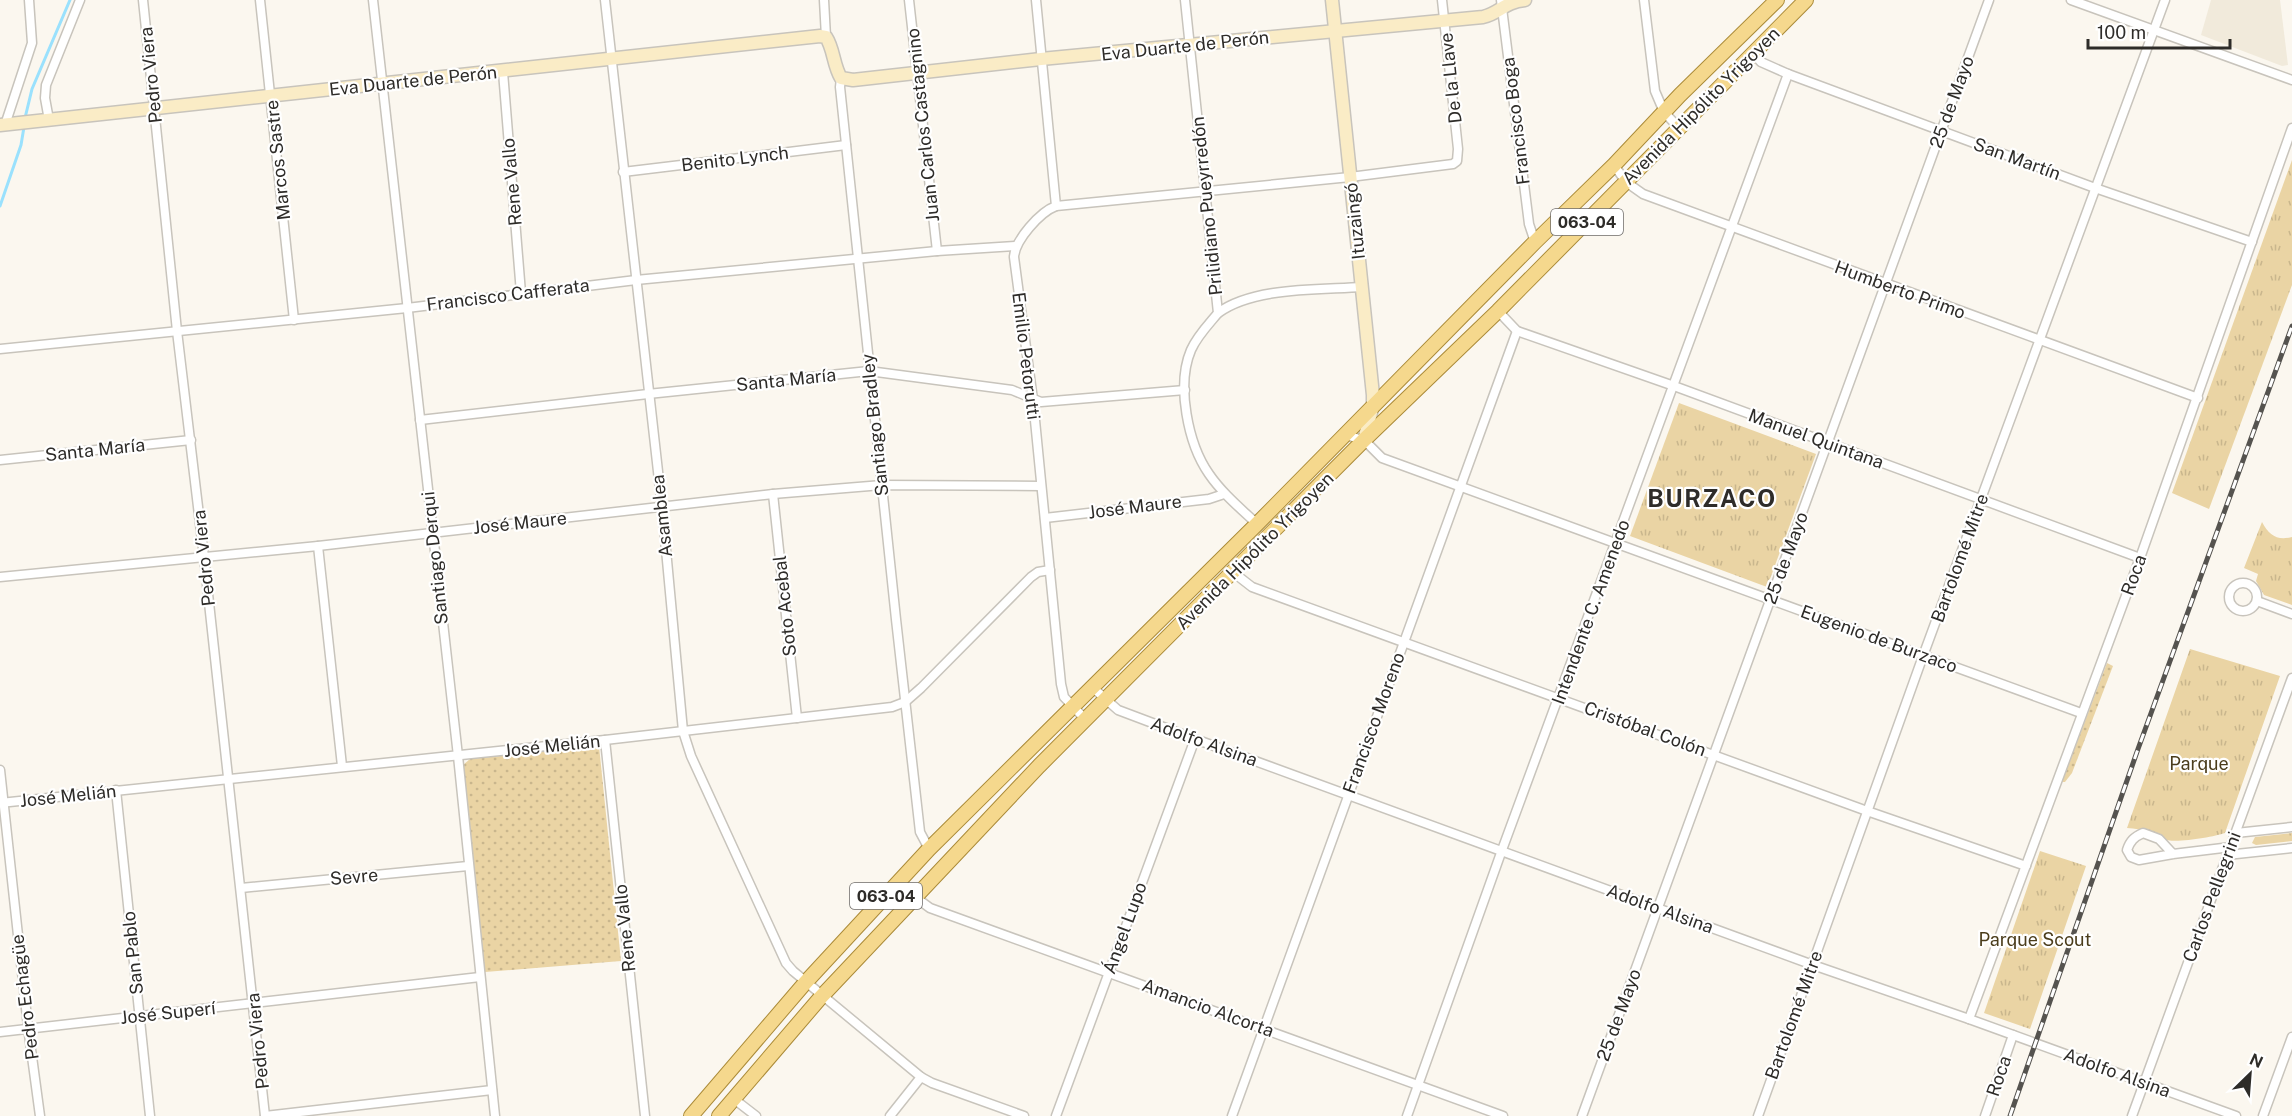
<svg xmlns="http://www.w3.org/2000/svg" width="2292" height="1116" font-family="'Public Sans',sans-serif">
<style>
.built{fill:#f1eadb}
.grass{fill:url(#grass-dots)}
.park{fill:url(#park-tufts)}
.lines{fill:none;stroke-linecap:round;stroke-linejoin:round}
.stream{stroke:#9ae1fd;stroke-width:3}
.street-casing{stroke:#c8c4bc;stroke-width:11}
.secondary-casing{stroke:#c8c4bc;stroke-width:15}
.primary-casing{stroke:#ab8b39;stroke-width:16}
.street{stroke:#fff;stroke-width:8}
.secondary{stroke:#faecc6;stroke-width:12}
.primary{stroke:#f5d88d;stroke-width:14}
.rail-casing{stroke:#55534f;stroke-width:5}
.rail{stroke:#fff;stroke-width:3;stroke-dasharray:9;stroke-linecap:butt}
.labels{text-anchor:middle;stroke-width:4.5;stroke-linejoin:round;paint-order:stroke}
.shield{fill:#fff;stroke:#6d6b69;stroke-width:1.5}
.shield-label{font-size:16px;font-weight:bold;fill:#2e2c29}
.street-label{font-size:18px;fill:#2e2c29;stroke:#fff}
.park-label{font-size:18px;fill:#4b3d1c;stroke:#fff}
.district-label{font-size:24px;font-weight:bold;letter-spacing:1.5px;fill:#2e2c29;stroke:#fff}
</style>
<defs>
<pattern id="grass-dots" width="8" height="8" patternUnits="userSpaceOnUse" patternTransform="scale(1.5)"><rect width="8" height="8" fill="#ead4a4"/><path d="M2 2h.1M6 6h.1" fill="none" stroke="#c9b68d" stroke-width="1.8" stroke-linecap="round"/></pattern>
<pattern id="park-tufts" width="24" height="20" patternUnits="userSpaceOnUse" patternTransform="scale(1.5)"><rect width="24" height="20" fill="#ead4a4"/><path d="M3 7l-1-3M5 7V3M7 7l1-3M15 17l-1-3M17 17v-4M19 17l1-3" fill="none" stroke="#c9b68d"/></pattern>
</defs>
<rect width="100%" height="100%" fill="#fbf7ef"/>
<!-- built -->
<path class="built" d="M2211,0H2280L2288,65L2282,66L2201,35Z"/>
<!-- grass -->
<g class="grass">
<path d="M2107,663L2113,666L2072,773L2065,782H2062Z"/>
<path d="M599,746L621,961L485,972L463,765L470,759Z"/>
</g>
<!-- park -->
<g class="park">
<path d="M2292,160V285L2209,509L2172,493Z"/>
<path d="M1679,403L1816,454L1767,587L1630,536Z"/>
<path d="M2262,522C2269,535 2277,541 2292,537V605L2264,595L2256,581L2258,574L2244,568Z"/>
<path d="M2190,649L2280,676L2225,833C2213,837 2174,844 2163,839C2149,833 2144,829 2127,828Z"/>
<path d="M2292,833V841L2256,845L2252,843L2255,837Z"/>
<path d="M2040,851L2086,866L2030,1029L1984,1013Z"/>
</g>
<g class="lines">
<!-- stream -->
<g class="stream">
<path d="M25,118L32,89L70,0"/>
<path d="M0,206L21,145L24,127"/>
</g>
<defs>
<g id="street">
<path d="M143,0L177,331L204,557L265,1116"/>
<path d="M260,0L294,320"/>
<path d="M373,0L458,756L495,1116"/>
<path d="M605,0L662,507L683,731L691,756L786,963L793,971L921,1077L932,1083L1024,1116"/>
<path d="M824,0L826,37"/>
<path d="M909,0L937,251"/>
<path d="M1036,0L1056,206C1040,212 1015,240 1014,257L1033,400L1061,684L1064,697L1086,720"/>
<path d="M1185,0L1218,313C1208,325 1197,336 1191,350C1176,385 1188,444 1209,474C1222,493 1240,508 1257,524"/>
<path d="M1501,0L1529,224L1535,242"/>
<path d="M1644,0L1655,91L1664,112L1679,128"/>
<path d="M2071,0L2292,80"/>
<path d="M1753,53L1761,62L1788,74L2095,188L2252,242"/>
<path d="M503,72L521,293"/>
<path d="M841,78L840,87C866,336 891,584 920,832L929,849"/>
<path d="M49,120L45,98L46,85L80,0"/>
<path d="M5,125L32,43L29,0"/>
<path d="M1614,165L1626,182L1643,194L2198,398"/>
<path d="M623,172L846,145"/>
<path d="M1056,206L1350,177L1453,164L1457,161L1458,149L1442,0"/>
<path d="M1498,311L1517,331L1674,386L2140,558"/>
<path d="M1218,313C1253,287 1318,290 1362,287"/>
<path d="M0,349L407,308L636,280L937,251L1015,246"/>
<path d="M420,420L648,394L869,371L1012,390L1041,402L1185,390"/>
<path d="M1345,435L1364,440L1382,458L2081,713"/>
<path d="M0,460L191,440"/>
<path d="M773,494L797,718"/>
<path d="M1045,518L1209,499L1224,494"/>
<path d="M318,546L342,766"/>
<path d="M1234,573L1252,587L1867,811L2026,866"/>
<path d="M0,577L318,546L773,494L882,485L1041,486"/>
<circle cx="2243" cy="597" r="14"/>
<path d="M2257,601L2292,614"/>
<path d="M1092,687L1118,710L1195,739L1813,965L1969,1019L2236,1116"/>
<path d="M605,740L645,1116"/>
<path d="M0,770L28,1027L40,1116"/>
<path d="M116,790L150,1116"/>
<path d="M0,803L605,740L892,707L905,702L921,688L1031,577L1038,572L1050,570"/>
<path d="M2236,833L2292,827"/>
<path d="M2173,854L2159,839L2143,833C2134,837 2130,841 2127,850L2131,857L2139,860L2173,854L2231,847"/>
<path d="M2227,855L2292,848"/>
<path d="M241,888L468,866"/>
<path d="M915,897L930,908L1503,1116"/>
<path d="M1969,1019L2140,558L2292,128"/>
<path d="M0,1032L480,977"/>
<path d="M734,1099L756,1116"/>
<path d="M265,1116L492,1090"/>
<path d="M890,1116L921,1077"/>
<path d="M1056,1116L1195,739"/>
<path d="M1232,1116L1517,331"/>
<path d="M1407,1116L1502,850L1788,74"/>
<path d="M1582,1116L1989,0"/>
<path d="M1758,1116L1923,656L2165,0"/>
<path d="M1985,1116L2013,1035"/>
<path d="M2132,1116L2292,678"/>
<path d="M2263,1116L2292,1037"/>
</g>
<g id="secondary">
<path d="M1332,0L1373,395V405L1364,440"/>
<path d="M0,125L820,36L826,37C834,49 833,65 841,78L853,80L1041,59L1483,17C1500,13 1504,2 1525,0"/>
</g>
<g id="primary">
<path d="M691,1116L805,983L929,849L1257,524L1535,242L1614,165L1680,95L1777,0"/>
<path d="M719,1116L821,997L1039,766L1364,440L1498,311L1806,0"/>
</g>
</defs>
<!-- street casing -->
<use href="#street" class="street-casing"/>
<!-- secondary casing -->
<use href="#secondary" class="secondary-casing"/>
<!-- primary casing -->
<use href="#primary" class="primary-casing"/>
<!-- street -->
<use href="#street" class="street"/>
<!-- secondary -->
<use href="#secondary" class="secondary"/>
<!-- primary -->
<use href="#primary" class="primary"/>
<defs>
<path id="rail" d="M2010,1116L2138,749L2292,326"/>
</defs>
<!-- rail casing -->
<use href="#rail" class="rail-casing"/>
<!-- rail -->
<use href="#rail" class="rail"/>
</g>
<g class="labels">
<!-- shield labels -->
<g class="shield">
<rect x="1551" y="209" width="72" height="26" rx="4.5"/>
<rect x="850" y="883" width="72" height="26" rx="4.5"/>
</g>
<g class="shield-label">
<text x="1587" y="228">063-04</text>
<text x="886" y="902">063-04</text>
</g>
<!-- street labels -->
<g class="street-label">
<text transform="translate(1185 46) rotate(-6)" y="6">Eva Duarte de Perón</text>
<text transform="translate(151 75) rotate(-96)" y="6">Pedro Viera</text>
<text transform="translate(1451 78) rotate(-96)" y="6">De la Llave</text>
<text transform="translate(413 81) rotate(-6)" y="6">Eva Duarte de Perón</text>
<text transform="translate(1952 102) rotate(-70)" y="6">25 de Mayo</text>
<text transform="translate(1701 106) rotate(-45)" y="6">Avenida Hipólito Yrigoyen</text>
<text transform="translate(1516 121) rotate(-97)" y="6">Francisco Boga</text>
<text transform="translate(923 125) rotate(-96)" y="6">Juan Carlos Castagnino</text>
<text transform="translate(735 159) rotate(-7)" y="6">Benito Lynch</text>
<text transform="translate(2017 159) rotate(20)" y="6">San Martín</text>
<text transform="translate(278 160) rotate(-96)" y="6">Marcos Sastre</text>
<text transform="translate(512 182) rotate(-95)" y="6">Rene Vallo</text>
<text transform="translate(1207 206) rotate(-96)" y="6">Prilidiano Pueyrredón</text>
<text transform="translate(1355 221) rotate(-96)" y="6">Ituzaingó</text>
<text transform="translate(1900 290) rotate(20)" y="6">Humberto Primo</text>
<text transform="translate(508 295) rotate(-7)" y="6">Francisco Cafferata</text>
<text transform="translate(1026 356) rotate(83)" y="6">Emilio Petorutti</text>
<text transform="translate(786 380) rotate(-6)" y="6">Santa María</text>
<text transform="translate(875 425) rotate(-96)" y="6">Santiago Bradley</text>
<text transform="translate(1816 439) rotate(20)" y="6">Manuel Quintana</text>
<text transform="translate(95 450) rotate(-6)" y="6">Santa María</text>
<text transform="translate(1135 507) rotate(-7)" y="6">José Maure</text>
<text transform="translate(662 516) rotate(-96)" y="6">Asamblea</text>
<text transform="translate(520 523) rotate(-6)" y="6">José Maure</text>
<text transform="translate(1255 551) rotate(-45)" y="6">Avenida Hipólito Yrigoyen</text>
<text transform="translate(204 558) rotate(-96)" y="6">Pedro Viera</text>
<text transform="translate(435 558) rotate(-96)" y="6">Santiago Derqui</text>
<text transform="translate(1786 558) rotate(-70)" y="6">25 de Mayo</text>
<text transform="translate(1960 558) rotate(-70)" y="6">Bartolomé Mitre</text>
<text transform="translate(2134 575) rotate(-70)" y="6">Roca</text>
<text transform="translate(785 606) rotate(-96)" y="6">Soto Acebal</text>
<text transform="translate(1591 612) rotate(-70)" y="6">Intendente C. Amenedo</text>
<text transform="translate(1879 639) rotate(20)" y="6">Eugenio de Burzaco</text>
<text transform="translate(1374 723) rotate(-70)" y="6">Francisco Moreno</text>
<text transform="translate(1645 729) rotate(20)" y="6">Cristóbal Colón</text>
<text transform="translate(1204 742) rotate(20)" y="6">Adolfo Alsina</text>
<text transform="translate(552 746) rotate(-6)" y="6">José Melián</text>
<text transform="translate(68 796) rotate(-6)" y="6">José Melián</text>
<text transform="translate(354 877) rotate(-5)" y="6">Sevre</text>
<text transform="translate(2212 897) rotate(-70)" y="6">Carlos Pellegrini</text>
<text transform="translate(1660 909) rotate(20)" y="6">Adolfo Alsina</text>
<text transform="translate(625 928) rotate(-96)" y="6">Rene Vallo</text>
<text transform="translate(1125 928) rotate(-70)" y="6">Ángel Lupo</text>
<text transform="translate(133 953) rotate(-96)" y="6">San Pablo</text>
<text transform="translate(25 997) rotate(-97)" y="6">Pedro Echagüe</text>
<text transform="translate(1208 1008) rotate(20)" y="6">Amancio Alcorta</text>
<text transform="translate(168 1013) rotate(-6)" y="6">José Superí</text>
<text transform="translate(1619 1015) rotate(-70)" y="6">25 de Mayo</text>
<text transform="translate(1794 1015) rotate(-70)" y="6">Bartolomé Mitre</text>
<text transform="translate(258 1041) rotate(-96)" y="6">Pedro Viera</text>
<text transform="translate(2117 1073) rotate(20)" y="6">Adolfo Alsina</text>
<text transform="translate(1999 1076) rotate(-71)" y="6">Roca</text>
</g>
<!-- park labels -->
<g class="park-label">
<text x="2199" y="770">Parque</text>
<text x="2035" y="946">Parque Scout</text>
</g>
<!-- district labels -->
<g class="district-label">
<text x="1712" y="507">BURZACO</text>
</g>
</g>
<!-- north arrow -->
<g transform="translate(2250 1074) rotate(25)" stroke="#ffffff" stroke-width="4.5" paint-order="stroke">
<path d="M0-4.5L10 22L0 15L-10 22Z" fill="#2e2c29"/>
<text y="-9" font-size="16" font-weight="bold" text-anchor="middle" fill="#2e2c29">N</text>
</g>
<!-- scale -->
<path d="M2088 39v9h142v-9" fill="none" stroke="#2e2c29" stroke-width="3"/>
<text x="2097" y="39" font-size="18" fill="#2e2c29" stroke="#ffffff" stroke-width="4.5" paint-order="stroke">100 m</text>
</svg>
